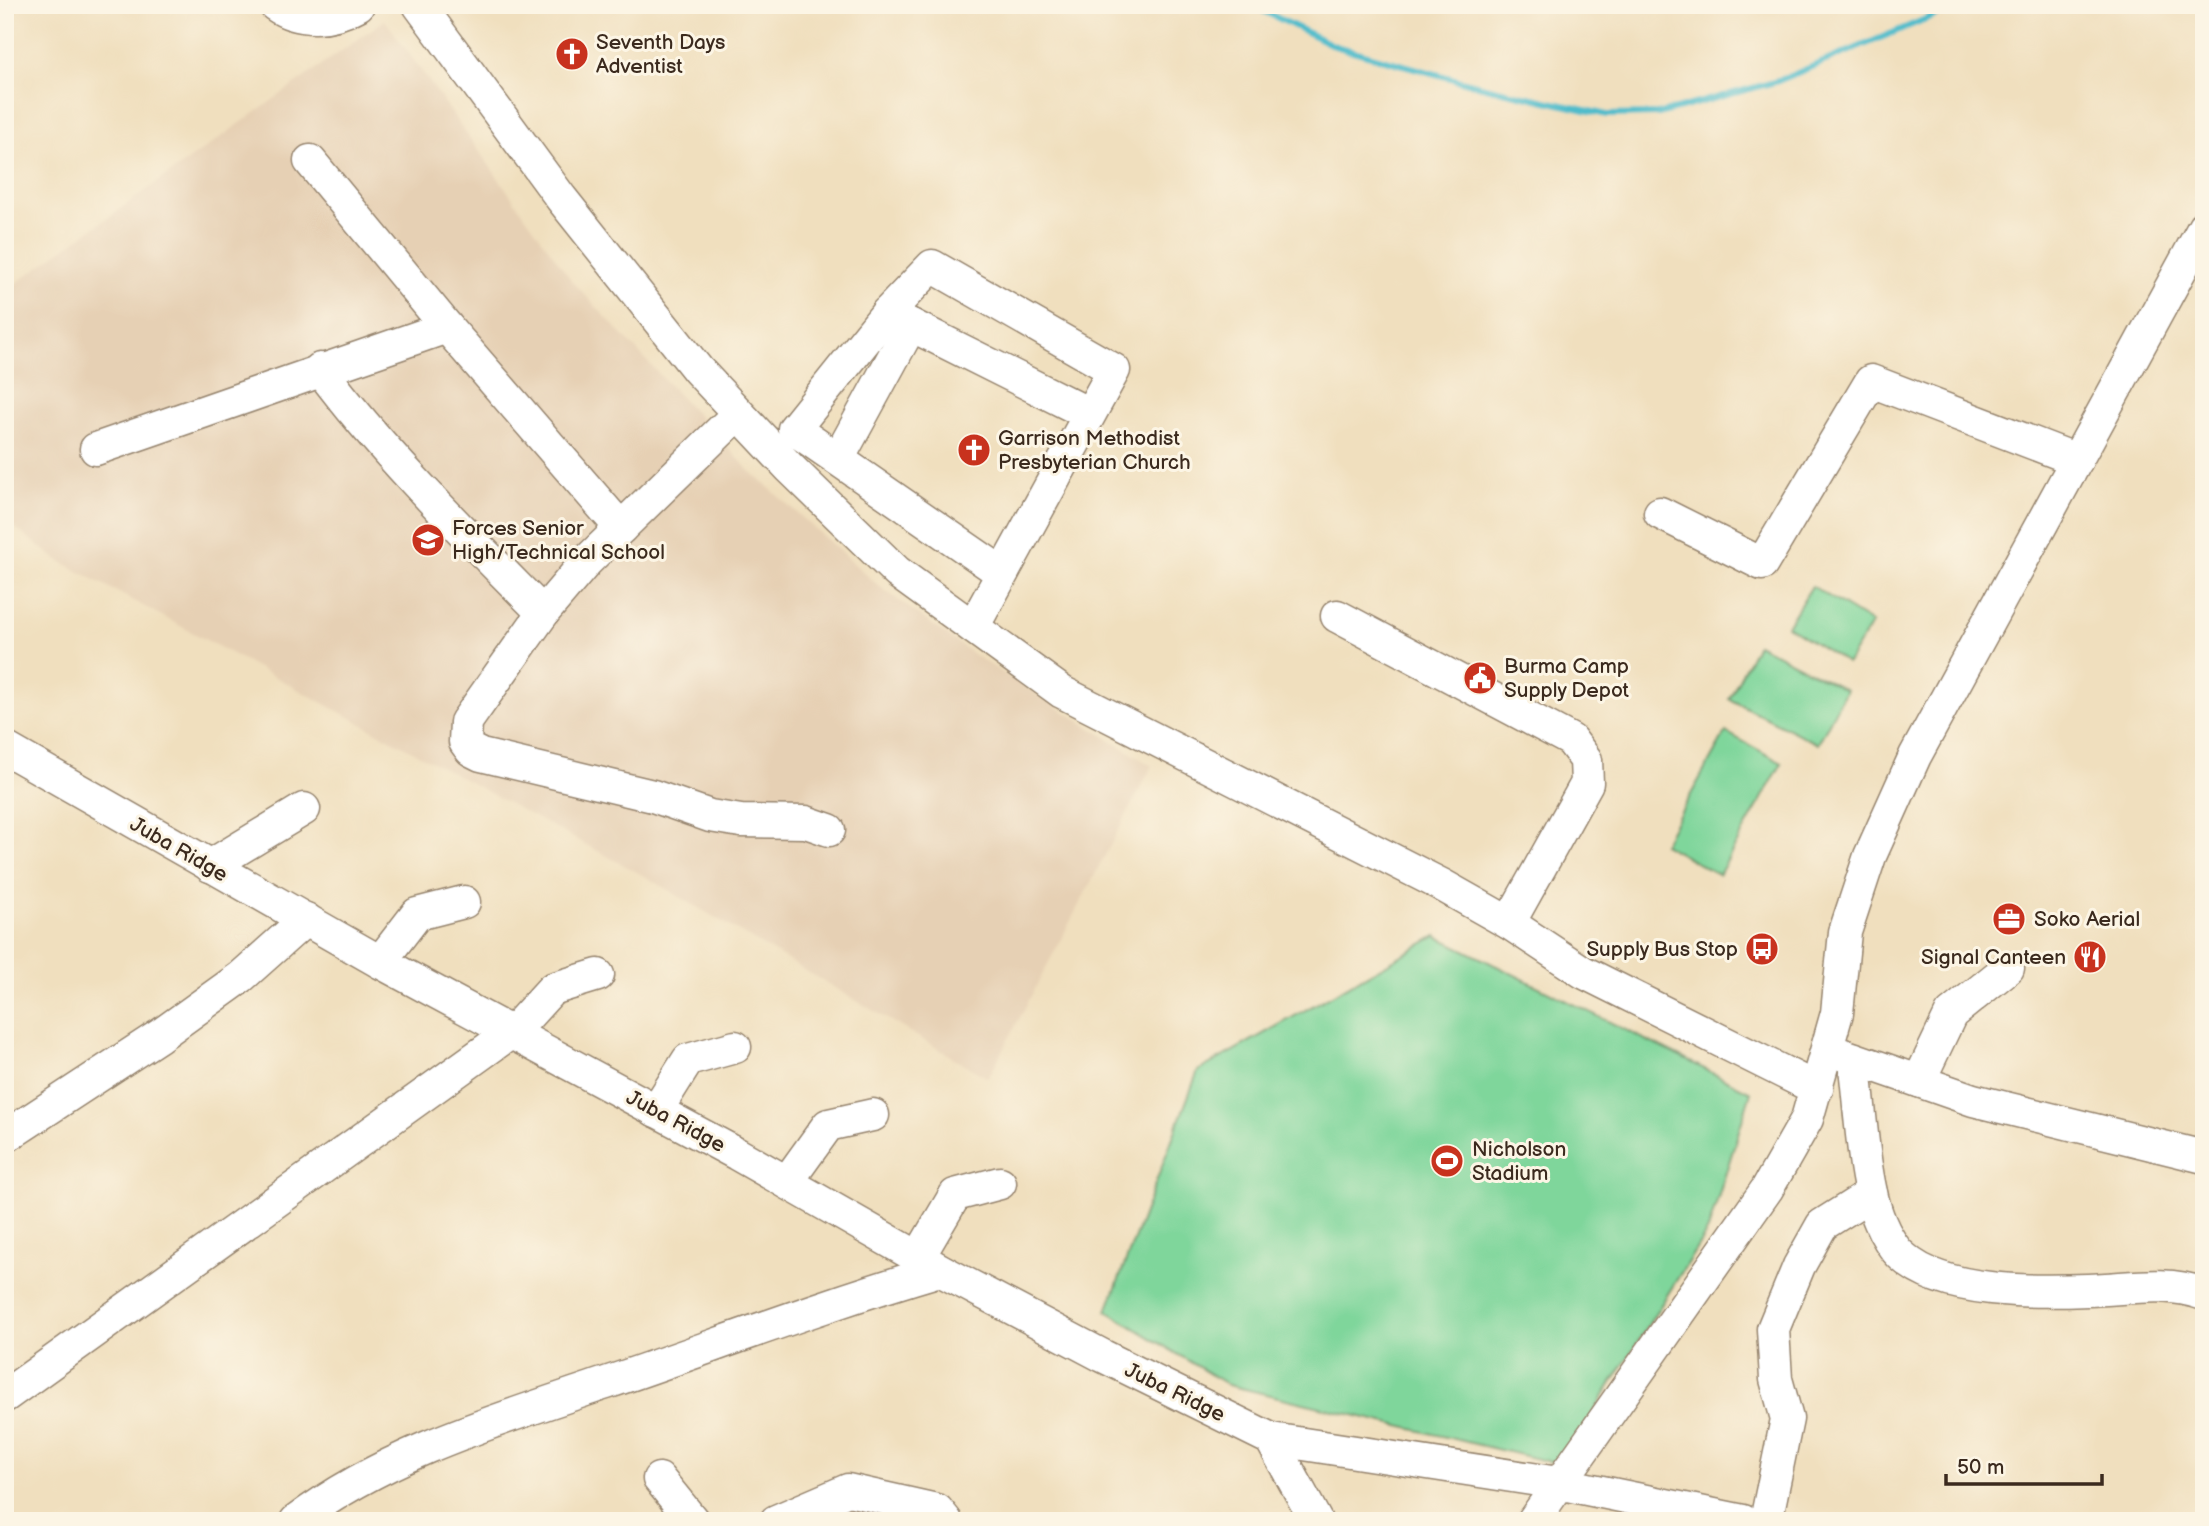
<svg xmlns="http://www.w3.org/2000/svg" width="2209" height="1526" font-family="'Balsamiq Sans',sans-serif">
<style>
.built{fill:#e6d0b4}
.green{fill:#7fd69b;stroke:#5d805c;stroke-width:2}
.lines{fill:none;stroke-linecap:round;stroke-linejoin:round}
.stream{stroke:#50bccb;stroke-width:6}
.minor-casing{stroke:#96846e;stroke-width:35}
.minor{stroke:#fff;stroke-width:32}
.labels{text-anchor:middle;stroke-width:6;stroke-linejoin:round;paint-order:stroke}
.poi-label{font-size:21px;fill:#3b2a1e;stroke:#fcf5e5;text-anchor:start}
.street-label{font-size:21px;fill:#3b2a1e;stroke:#fcf5e5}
</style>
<rect width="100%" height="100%" fill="#fcf5e5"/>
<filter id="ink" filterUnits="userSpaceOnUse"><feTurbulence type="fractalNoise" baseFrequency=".0143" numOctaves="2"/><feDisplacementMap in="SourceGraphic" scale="14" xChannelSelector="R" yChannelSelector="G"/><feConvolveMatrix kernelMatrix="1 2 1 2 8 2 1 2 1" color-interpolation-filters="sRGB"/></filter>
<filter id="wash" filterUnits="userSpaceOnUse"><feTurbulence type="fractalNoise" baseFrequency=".00686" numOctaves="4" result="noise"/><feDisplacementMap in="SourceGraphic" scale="28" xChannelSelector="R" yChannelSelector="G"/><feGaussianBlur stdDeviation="1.57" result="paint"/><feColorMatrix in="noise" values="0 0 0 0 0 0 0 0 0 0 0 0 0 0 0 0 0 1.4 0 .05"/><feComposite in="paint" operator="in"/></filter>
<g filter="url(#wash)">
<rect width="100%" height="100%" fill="#f0dfbe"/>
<!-- built -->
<path class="built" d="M385,20L572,281L748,469L880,587L976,656L1152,766L988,1078L646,877L56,559L5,520V291Z"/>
<!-- green -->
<g class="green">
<path d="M1812,586L1872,623L1847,663L1787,626Z"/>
<path d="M1757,644L1846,690L1818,744L1729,699Z"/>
<path d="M1726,732L1782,763L1719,875L1663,844Z"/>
<path d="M1436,936L1751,1092L1708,1230L1570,1450L1550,1462L1228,1385L1107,1311L1198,1071Z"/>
</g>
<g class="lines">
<!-- stream -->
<path class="stream" d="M1251,5L1335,46L1472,84L1607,115L1658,114L1778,81L1959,5"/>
</g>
</g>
<g filter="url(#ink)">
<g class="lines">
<defs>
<g id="minor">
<path d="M275,5C299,22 332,20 358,5"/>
<path d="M419,5L561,198L698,370L790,468L897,572L1062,692L1440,884L1509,923L1583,972L1817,1089"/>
<path d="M310,161L447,327L621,528"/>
<path d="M887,313L1089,414"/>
<path d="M320,369C386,457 465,534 543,613"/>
<path d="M738,414L587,561L543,613L466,722L465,742L471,750L481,755L653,796L710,816L741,821L806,822L829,830"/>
<path d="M96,449L447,327"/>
<path d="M838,459L911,325"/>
<path d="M1660,513L1762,564L1871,381L2077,460"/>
<path d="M1337,616L1571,740L1586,760L1587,783L1509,923"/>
<path d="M973,627C1020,541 1067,455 1114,370L932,266L887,313L794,429L1002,573"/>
<path d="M5,748L380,962L737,1154L940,1270L1103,1356L1271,1439L1316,1521"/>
<path d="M210,866L304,809"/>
<path d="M380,962L417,914L464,902"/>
<path d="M511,1034L552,989L598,975"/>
<path d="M1838,1053L1973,1100L2204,1157"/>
<path d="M1854,1059C1860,1103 1863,1183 1880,1222C1884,1232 1894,1250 1903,1257C1943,1294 2037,1292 2088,1290C2130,1289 2162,1280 2204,1294"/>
<path d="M1919,1081L1951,1014L2008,968"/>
<path d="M656,1111L688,1060L735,1047"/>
<path d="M5,1137L159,1036L241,977L306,919"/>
<path d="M787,1182L828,1125L873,1115"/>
<path d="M918,1258L955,1195L1000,1183"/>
<path d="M5,1396L510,1033"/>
<path d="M1271,1439L1558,1483L1743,1521"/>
<path d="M659,1479L693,1521"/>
<path d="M296,1521C389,1451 501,1419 609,1382C720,1344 828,1303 940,1270"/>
<path d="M776,1521L848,1490L937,1510L946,1521"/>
<path d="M1533,1521L1767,1189L1807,1119L1837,1013L1845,932L1870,856L1915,756L2204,227"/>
<path d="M1766,1521L1787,1419L1776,1379L1773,1329L1799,1266L1822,1225L1871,1194"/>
</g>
</defs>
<!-- minor casing -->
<use href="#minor" class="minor-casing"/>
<!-- minor -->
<use href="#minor" class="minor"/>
</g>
</g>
<!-- icons -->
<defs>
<symbol id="church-disc" viewBox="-11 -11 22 22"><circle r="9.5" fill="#c8321e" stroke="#fcf5e5"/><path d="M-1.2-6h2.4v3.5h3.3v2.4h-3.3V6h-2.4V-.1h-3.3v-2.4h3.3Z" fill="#fff"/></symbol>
<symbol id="school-disc" viewBox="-11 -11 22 22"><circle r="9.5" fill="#c8321e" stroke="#fcf5e5"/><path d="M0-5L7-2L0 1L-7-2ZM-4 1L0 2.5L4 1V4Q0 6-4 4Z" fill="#fff"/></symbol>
<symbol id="civic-disc" viewBox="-11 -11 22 22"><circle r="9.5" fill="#c8321e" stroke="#fcf5e5"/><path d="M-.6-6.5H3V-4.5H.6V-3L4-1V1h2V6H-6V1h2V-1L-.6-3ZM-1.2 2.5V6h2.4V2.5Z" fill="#fff"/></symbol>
<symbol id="office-disc" viewBox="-11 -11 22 22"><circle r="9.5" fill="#c8321e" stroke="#fcf5e5"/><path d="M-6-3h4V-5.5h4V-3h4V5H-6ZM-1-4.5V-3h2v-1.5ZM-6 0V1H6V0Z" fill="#fff"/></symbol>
<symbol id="bus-disc" viewBox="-11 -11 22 22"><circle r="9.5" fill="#c8321e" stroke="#fcf5e5"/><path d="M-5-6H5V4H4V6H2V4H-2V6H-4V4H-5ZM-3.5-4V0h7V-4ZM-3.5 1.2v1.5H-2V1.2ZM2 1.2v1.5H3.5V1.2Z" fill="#fff"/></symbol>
<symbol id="restaurant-disc" viewBox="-11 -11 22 22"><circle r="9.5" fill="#c8321e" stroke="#fcf5e5"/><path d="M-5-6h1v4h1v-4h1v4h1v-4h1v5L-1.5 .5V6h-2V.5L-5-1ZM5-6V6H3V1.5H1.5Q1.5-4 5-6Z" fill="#fff"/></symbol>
<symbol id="stadium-disc" viewBox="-11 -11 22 22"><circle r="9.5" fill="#c8321e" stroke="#fcf5e5"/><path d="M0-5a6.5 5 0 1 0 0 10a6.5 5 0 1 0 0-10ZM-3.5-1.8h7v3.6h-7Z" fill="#fff"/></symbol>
</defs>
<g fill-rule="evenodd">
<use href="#church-disc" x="553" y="35" width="38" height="38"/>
<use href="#church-disc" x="955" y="431" width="38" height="38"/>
<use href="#school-disc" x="409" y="521" width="38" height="38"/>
<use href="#civic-disc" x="1461" y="659" width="38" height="38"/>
<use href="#office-disc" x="1990" y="900" width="38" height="38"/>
<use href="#bus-disc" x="1743" y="930" width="38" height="38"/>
<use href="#restaurant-disc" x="2071" y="938" width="38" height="38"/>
<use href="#stadium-disc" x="1428" y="1142" width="38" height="38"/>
</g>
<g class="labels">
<!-- poi labels -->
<g class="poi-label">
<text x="596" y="49">Seventh Days<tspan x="596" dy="24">Adventist</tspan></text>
<text x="998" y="445">Garrison Methodist<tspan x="998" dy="24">Presbyterian Church</tspan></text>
<text x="452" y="535">Forces Senior<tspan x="452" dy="24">High/Technical School</tspan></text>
<text x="1504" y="673">Burma Camp<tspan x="1504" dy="24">Supply Depot</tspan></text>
<text x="2034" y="926">Soko Aerial</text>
<text x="1738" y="956" text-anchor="end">Supply Bus Stop</text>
<text x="2066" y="964" text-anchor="end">Signal Canteen</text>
<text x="1472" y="1156">Nicholson<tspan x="1472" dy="24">Stadium</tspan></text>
</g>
<!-- street labels -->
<g class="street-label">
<text transform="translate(179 849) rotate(30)" y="7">Juba Ridge</text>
<text transform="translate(676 1121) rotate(28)" y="7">Juba Ridge</text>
<text transform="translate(1175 1392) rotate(26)" y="7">Juba Ridge</text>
</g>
</g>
<!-- margin -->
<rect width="2209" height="1526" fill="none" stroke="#fcf5e5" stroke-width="28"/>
<!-- scale -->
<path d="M1946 1474v10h156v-10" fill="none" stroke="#3b2a1e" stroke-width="3.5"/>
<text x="1957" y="1474" font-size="21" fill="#3b2a1e" stroke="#fcf5e5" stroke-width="5" paint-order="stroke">50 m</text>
</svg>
